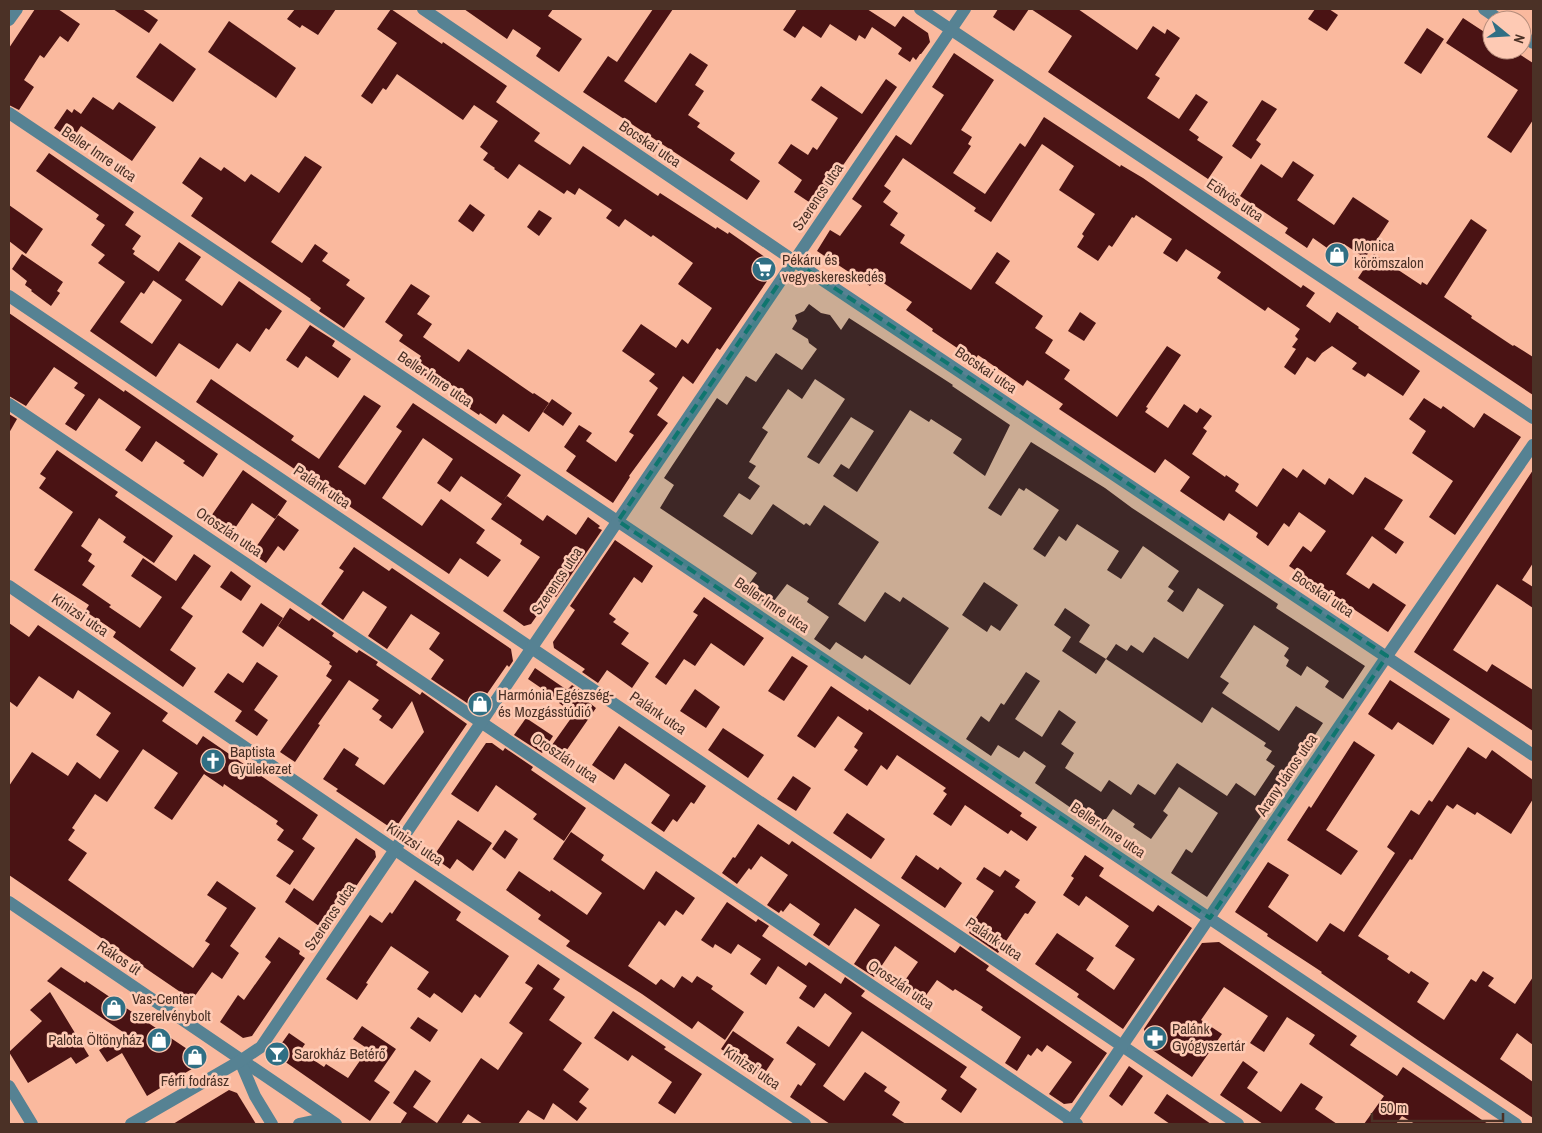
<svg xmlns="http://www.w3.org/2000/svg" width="1542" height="1133" font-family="'Archivo Narrow',sans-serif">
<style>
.building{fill:#4a1314}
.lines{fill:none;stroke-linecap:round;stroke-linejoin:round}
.minor{stroke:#568293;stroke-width:12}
.marked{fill:#0f766e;fill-opacity:0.2;stroke:#0f766e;stroke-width:4;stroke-dasharray:10 6;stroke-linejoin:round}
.labels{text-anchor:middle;stroke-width:5;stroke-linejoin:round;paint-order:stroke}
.street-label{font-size:15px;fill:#4b3126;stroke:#fecab4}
.poi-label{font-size:15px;fill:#4b3126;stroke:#fecab4;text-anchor:start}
</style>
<rect width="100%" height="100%" fill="#fab99e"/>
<!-- building -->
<g class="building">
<path d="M35,9H58L80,24L68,42L60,36L44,58L40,55L24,80L34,87L19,110L9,105V48Z"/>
<path d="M113,9H142L158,20L149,33Z"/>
<path d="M295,9H336L318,35L302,25L300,28L287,19Z"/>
<path d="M391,9L442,44L443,42L507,86L496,102L540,133L534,141L570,165L583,146L658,196L660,193L716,229L717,227L728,234L729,232L772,262L774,271L720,350L717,348L693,384L683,376L657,415L668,423L629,476L630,477L613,503L566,471L576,456L564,447L579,425L592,433L586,441L616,462L634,435L629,432L658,388L649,381L655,374L622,351L641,324L676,348L682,339L688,344L712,308L678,284L693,263L653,235L651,237L625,219L619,227L606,218L612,210L579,188L575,195L567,190L564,194L519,164L508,179L494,169L495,168L483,160L488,153L480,147L498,121L474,105L463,120L397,74L386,90L383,88L372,104L361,96L397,43L377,29Z"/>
<path d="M464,9H553L548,16L582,39L559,72L536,56L541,48L513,29L507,39Z"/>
<path d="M653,9H673L624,81L656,103L690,53L708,65L695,85L704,91L688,115L700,123L697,127L735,153L730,160L760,181L747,200L583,92L608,56L617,62Z"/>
<path d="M797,9H867L895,27L903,16L928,33L930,42L921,54H920L916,60L913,57L910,62L898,54L902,48L872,27L865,39L859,35L856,41L830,24L821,38L803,26L795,38L783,30Z"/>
<path d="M998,9H1029L1014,31L993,17Z"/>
<path d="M1031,9H1078L1137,50L1153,26L1165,34L1167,29L1180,38L1155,75L1160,78L1147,98L1179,119L1196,94L1208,102L1189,130L1199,137L1197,140L1223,157L1208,179L1048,72L1072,36Z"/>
<path d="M1315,9H1329L1338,15L1327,31L1308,19Z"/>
<path d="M1463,18L1492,37V50H1513L1533,63V120L1511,153L1487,137L1518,90L1446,43Z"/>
<path d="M229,21L296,68L276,98L208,52Z"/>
<path d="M1427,28L1444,39L1421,74L1404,63Z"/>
<path d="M160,43L196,69L173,102L136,77Z"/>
<path d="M954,53L994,80L961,130L972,137L968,144L971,146L953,173L985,194L1020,143L1025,147L1044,117L1120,167L1121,165L1143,178L1301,288L1303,285L1315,293L1306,306L1330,323L1337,312L1359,327L1358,328L1420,371L1403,396L1368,373L1365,377L1352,369L1357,363L1332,346L1322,353L1315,362L1307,357L1295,375L1284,367L1296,349L1292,347L1298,339L1295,336L1300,329L1268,307L1265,311L1217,278L1221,272L1186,249L1177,262L1163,253L1172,239L1136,215L1134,218L1132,217L1112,247L1109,245L1098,261L1077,247L1084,236L1082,234L1095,214L1059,190L1074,166L1042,144L991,222L974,211L976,208L903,158L884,186L891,191L883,202L898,213L890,225L905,235L900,243L971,290L997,252L1010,261L995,283L1043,316L1035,328L1053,340L1045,353L1070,370L1064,379L1117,417L1167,346L1181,355L1146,407L1148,408L1145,412L1168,428L1184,404L1197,413L1200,408L1212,416L1203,428L1207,431L1192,454L1225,477L1226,475L1239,484L1235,491L1257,507L1283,468L1297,478L1303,469L1325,485L1329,478L1353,495L1365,477L1403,500L1384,529L1404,542L1396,554L1372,536L1346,574L1369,589L1373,583L1406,605L1388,632L1289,566L1303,546L1311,552L1326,531L1299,512L1289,527L1284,523L1268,546L1256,537L1258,533L1229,513L1224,521L1180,491L1190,477L1165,459L1155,473L1059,409L1063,404L1027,380L1023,386L978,355L975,360L932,331L933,329L906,310L912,302L876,278L870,286L817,251L830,230L840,236L862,206L852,199L896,135L911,145L944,95L932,87Z"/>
<path d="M886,79L897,87L815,206L794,192L802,180L778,163L791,144L808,155L813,147L817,150L838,118L811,100L821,86L862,114Z"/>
<path d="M93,97L113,110L119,102L156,127L132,161L81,126L72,140L54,128L67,109L72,113L74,109L81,114Z"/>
<path d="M1262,100L1277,109L1256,140L1261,144L1251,159L1232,146Z"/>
<path d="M49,153L134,212L125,225L141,236L132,249L135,251L133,254L159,272L144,294L141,292L120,322L152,344L182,300L153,280L179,242L201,257L185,280L222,306L239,281L282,311L269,330L266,328L250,352L237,343L219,369L179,343L156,377L90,331L125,282L98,263L105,255L91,245L105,225L96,219L99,215L36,171Z"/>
<path d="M305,156L322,167L271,242L302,263L315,244L328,253L322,261L350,280L346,285L365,298L344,328L319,311L321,308L310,300L311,299L191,216L203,198L182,183L200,157L221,171L224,167L245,182L251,174L279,193Z"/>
<path d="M1293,161L1314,175L1297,200L1334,225L1353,197L1389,221L1365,258L1344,244L1337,255L1313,238L1307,248L1285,233L1288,228L1240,196L1261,164L1282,178Z"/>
<path d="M470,204L485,215L473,232L458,221Z"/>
<path d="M9,205L43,229L26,254L9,241Z"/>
<path d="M539,210L552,218L539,236L527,227Z"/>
<path d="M1471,219L1487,230L1444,297L1472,316L1471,318L1513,346L1514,345L1533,357V395L1358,278L1374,254L1421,285L1422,282L1427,285Z"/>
<path d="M22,254L63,282L57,291L60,293L51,306L31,291L32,290L25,285L27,281L12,269Z"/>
<path d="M411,284L430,296L417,314L432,324L423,337L459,362L468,349L533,394L534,393L549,403L529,432L503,414L496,424L480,413L479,415L455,399L460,391L438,376L434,382L413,368L421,356L399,341L403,335L385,322Z"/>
<path d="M809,304L821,313L830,315L841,330L849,318L953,385L952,386L1010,425L985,476L953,453L962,439L931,419L929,422L910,410L857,492L833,476L841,464L849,469L874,431L851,417L819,464L807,457L845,399L815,379L802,399L788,389L762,428L768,432L749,462L756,466L748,478L760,486L750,500L739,493L723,516L752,535L773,504L804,525L806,523L810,526L824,505L879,542L838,604L865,622L885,592L900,602L903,597L949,628L910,685L865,655L862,659L836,642L830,650L814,639L829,617L807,602L809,598L787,584L770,606L745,590L757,573L660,508L674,485L664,478L717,398L727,405L746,376L756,382L776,353L802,370L817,349L809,343L808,339L792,329L797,321L795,315L804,311Z"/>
<path d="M1080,312L1096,323L1084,341L1068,331Z"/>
<path d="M9,313L124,392L125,390L218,454L203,477L183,463L185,461L156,441L142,462L125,450L141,427L99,398L76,431L65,424L85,395L74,388L78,383L54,367L26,406L9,396Z"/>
<path d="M310,325L335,341L332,346L351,359L338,378L306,356L298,368L286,360Z"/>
<path d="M211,379L294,436L291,440L319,459L364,395L381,406L338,467L365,485L402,431L396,427L413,403L521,475L502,503L507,496L543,521L547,515L576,535L588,517L600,526L598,528L602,530L556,597L552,594L531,624L524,626L503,611L540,557L520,544L522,540L491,519L502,504L461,476L450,492L437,483L453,459L423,438L382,498L422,526L441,499L485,530L476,543L501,560L488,577L460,558L449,574L196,402Z"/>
<path d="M1424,398L1441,409L1443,406L1474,428L1484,413L1521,437L1455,535L1429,517L1453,481L1412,453L1426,431L1409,419Z"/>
<path d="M552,399L572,413L563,426L543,412Z"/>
<path d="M9,414L17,419L9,433Z"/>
<path d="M1031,442L1105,488L1132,508L1278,604L1276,608L1365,666L1343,699L1325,687L1329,681L1307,666L1301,676L1286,666L1289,660L1284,656L1289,648L1254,625L1220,677L1229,683L1222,693L1279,731L1296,706L1323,723L1207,897L1171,873L1186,849L1192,853L1218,813L1179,787L1163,811L1168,815L1151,839L1133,827L1135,824L1113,809L1100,828L1035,783L1046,766L1024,751L1019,758L998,745L991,756L966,739L981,716L989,722L1001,703L1004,705L1026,672L1040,681L1015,719L1042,737L1059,710L1076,722L1061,744L1074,753L1065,768L1101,792L1109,780L1131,795L1138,784L1155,795L1177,763L1227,796L1236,783L1255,796L1275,766L1266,760L1272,751L1264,746L1266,743L1212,707L1202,723L1106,659L1116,644L1127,651L1131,645L1143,653L1154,637L1188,659L1224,605L1198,588L1183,612L1167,601L1174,591L1168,587L1179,571L1143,546L1121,579L1107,570L1119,551L1077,524L1066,541L1059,536L1045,557L1033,549L1059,510L1026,488L1024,491L1019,488L1001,516L988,508Z"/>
<path d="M57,450L118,492L115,496L173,536L154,563L123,542L126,537L99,518L81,546L92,554L88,561L95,566L82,585L111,605L109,607L140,628L153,610L162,597L131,576L143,558L176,581L194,554L211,566L181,608L193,616L170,650L196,668L183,687L113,637L116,632L85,611L89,605L34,570L73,512L39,488L46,478L40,474Z"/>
<path d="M243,470L287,501L275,519L252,503L229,537L207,522Z"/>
<path d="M1533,470V563L1522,580L1533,587V608L1497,584L1453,650L1487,672L1492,664L1533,690V731L1414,652Z"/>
<path d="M278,515L299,530L284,551L278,546L266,563L252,553Z"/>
<path d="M615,540L653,566L642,583L634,577L609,614L616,619L613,622L629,633L621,644L649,663L632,688L607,670L598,683L582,672L585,669L554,648L553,642L575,610L570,606Z"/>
<path d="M354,547L389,571L392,568L511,649L513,661L509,667L507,665L480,704L470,705L431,679L444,660L429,649L440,633L411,614L387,649L368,636L387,607L363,591L343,620L321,604L344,571L339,568Z"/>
<path d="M231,571L251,586L241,601L220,587Z"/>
<path d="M984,582L1018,605L1000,631L991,625L987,632L962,615Z"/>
<path d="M704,597L764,638L744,666L711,643L695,666L684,659L666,685L655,677L698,615L693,612Z"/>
<path d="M261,603L283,618L263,647L242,632Z"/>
<path d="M290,608L309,621L312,618L334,633L332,636L357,653L359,650L378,662L376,665L420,695L422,692L467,724L394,830L336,791L338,789L323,779L344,748L359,758L355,765L384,785L424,732L412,701L392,729L379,720L382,716L372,709L379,700L349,680L318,724L320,725L295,762L280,752L332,680L326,676L332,666L329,664L330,662L278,626Z"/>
<path d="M1065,608L1090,625L1079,642L1106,659L1096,674L1062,651L1071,637L1054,625Z"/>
<path d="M9,623L29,637L38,625L168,713L162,721L197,745L203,736L318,815L302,839L315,848L290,885L276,876L294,851L277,840L284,830L276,824L278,821L224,784L223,787L204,774L172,820L154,808L178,773L143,749L107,802L95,794L72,828L75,830L68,840L87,853L68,880L193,968L210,944L205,941L227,908L207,895L217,881L256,908L230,946L239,953L222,979L212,972L192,1000L9,875V786L32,752L68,776L77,762L100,779L119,751L96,735L111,713L78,690L73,699L39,676L17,707L9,701Z"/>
<path d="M792,656L808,666L784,701L768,691Z"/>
<path d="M257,662L278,676L254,710L268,720L257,736L235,721L242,711L214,692L228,673L243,683Z"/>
<path d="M535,668L567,690L572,685L590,697L587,701L596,708L564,754L552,745L574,714L559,703L560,701L528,679Z"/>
<path d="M1390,680L1450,719L1433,745L1398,722L1392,730L1368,714Z"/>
<path d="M831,686L868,711L869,709L1022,813L1020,816L1037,827L1027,841L1011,830L1008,834L965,805L951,826L933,814L947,794L943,791L946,788L897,755L887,770L881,765L867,786L844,770L858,750L854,747L863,733L838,716L815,748L797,736Z"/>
<path d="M695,689L720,707L706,728L680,711Z"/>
<path d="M526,718L553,736L542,753L514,735Z"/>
<path d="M619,726L706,786L694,804L691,802L677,822L673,819L664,832L651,823L670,795L625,763L614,780L592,765Z"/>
<path d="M723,728L764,755L748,778L708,750Z"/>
<path d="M1354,741L1375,755L1326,830L1358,851L1341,875L1287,840L1309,806L1311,808Z"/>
<path d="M486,743H492L503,751L505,748L533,767L531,770L586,808L564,841L533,819L537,814L496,785L478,812L451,794Z"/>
<path d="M1468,747L1486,759L1492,750L1533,780V799L1511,834L1477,812L1475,815L1457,804L1453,809L1447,805L1412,860L1410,859L1358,936L1389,956L1387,959L1409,974L1411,971L1429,983L1417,1002L1444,1020L1471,979L1476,982L1483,971L1494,978L1488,986L1515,1004L1533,977V1045L1517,1033L1500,1059L1533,1082V1118L1422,1043L1321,973L1322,972L1267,936L1268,934L1235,912L1268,862L1289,875L1268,907L1317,942L1330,923L1344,932L1395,853L1387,847L1411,810L1419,815L1429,800L1432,802Z"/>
<path d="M793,776L811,788L796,811L777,799Z"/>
<path d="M847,813L885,839L871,859L833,833Z"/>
<path d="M458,820L492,843L473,871L457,859L450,869L433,857Z"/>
<path d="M758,824L789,845L792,841L955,953L960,946L989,966L986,970L1107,1053L1072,1103L1064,1104L1049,1094L1072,1062L1047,1045L1042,1052L1037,1048L1031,1056L1028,1054L1017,1071L1005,1063L1021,1037L981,1010L983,1007L955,989L953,991L937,980L924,998L903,983L918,962L895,946L874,977L854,964L880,925L855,908L829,946L813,935L820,924L790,903L783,912L781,910L779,913L767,905L788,875L761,856L751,870L749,868L737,884L722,873L733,857L735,858Z"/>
<path d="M505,830L518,839L505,859L492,849Z"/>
<path d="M571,832L604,855L601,860L644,890L656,871L695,898L683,915L676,910L665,926L659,921L628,966L656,985L661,979L674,988L682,976L692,983L697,976L713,986L711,989L744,1012L725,1040L698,1021L692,1029L642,994L566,946L570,941L538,919L541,915L506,890L519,871L550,892L551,890L587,915L602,893L553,859Z"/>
<path d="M356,838L375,851L376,857L346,901L340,896L319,926L285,902L294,888L313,901Z"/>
<path d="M916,855L938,870L940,867L962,883L945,908L901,878Z"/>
<path d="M1085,855L1104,868L1099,876L1153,912L1158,905L1192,928L1123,1029L1077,997L1079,994L1035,964L1057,933L1094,958L1086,970L1114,990L1135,959L1115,946L1129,926L1086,896L1079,906L1063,895L1074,878L1071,876Z"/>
<path d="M984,867L1000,877L1005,870L1020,880L1015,887L1036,902L1028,914L1025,913L998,953L969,933L971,929L969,928L994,891L976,879Z"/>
<path d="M415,880L461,912L456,920L509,956L480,998L475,994L462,1013L434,993L430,998L417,989L429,972L391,946L366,983L368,984L357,1000L326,979L370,915L382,923L390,912L392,914Z"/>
<path d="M727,902L756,922L758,919L769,926L762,936L806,966L809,962L841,984L845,977L865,991L861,996L967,1067L960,1077L977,1089L961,1113L941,1099L947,1090L862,1031L823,1086L844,1101L865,1072L887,1087L884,1091L900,1102L892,1115L906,1124H830L790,1097L798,1084L801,1086L816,1064L786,1043L798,1026L829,1047L852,1013L825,993L814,1008L799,998L807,986L778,966L766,985L750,974L761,959L738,944L731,954L715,944L713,948L701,940Z"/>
<path d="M279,937L300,951L299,954L305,958L252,1036L243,1038L220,1022L238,995L244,1000L271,962L265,957Z"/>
<path d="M1219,942L1357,1036L1350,1045L1397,1076L1403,1067L1488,1124H1415L1402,1116L1396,1124H1364L1384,1096L1309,1044L1315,1035L1287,1017L1264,1052L1250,1043L1268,1016L1224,987L1201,1020L1222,1034L1192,1077L1148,1047L1144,1029L1202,943Z"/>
<path d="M538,964L560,979L553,989L565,997L549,1020L582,1043L563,1070L589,1089L579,1102L587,1108L577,1121L553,1103L544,1120L528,1110L518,1124H483L468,1114L461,1124H400L407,1113L393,1103L415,1070L431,1081L413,1107L437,1123L481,1058L498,1070L523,1033L509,1023L533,988L525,983Z"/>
<path d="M61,967L85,983L86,981L205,1061L147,1096L122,1053L107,1062L99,1050L126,1034L47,981Z"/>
<path d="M50,992L89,1056L76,1064L71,1057L28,1083L9,1052L42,1021L30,1010Z"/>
<path d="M613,1011L666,1047L664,1049L702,1074L675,1114L658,1103L672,1082L632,1055L628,1061L594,1038Z"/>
<path d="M418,1017L438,1030L430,1042L410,1028Z"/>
<path d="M362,1026L396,1049L374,1081L390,1092L370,1121L274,1054L289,1033L305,1044L300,1051L324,1067L326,1064L348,1078L368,1049L353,1039Z"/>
<path d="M733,1031L774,1059L762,1077L721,1049Z"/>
<path d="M1243,1061L1258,1072L1247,1088L1281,1112L1301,1083L1323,1097L1315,1109L1337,1124H1263L1220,1095Z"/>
<path d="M1129,1066L1143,1076L1122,1106L1109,1096Z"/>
<path d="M229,1090L237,1093L256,1124H173Z"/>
<path d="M1167,1094L1211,1124H1170L1154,1113Z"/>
</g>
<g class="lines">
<!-- minor -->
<g class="minor">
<path d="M423,9L812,273L1533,755"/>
<path d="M920,9L1533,418"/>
<path d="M1484,9L1500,20"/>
<path d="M9,20L17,9"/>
<path d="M1522,35L1533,43"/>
<path d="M9,113L1516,1124"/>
<path d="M9,296L1238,1124"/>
<path d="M9,404L1077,1124"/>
<path d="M9,586L413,862L805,1124"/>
<path d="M9,902L336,1124"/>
<path d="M240,1061L255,1096L272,1124"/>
<path d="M9,1086L32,1124"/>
<path d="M131,1124L240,1061L261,1047L965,9"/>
<path d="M299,1124L327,1118"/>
<path d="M1069,1124L1387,656L1533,445"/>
</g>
</g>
<!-- marked area -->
<path class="marked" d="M794,261L1387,656L1210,918L618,521Z"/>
<!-- icons -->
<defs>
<symbol id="shop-disc" viewBox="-11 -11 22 22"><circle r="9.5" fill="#306f84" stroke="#fecab4"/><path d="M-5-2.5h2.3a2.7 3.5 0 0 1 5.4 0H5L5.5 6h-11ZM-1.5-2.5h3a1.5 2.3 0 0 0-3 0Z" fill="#fff"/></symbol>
<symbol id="supermarket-disc" viewBox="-11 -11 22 22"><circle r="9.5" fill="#306f84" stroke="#fecab4"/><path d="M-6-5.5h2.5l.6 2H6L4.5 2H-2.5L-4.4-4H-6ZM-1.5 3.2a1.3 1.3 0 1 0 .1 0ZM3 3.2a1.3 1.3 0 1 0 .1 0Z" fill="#fff"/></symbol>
<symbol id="church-disc" viewBox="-11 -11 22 22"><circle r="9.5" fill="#306f84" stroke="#fecab4"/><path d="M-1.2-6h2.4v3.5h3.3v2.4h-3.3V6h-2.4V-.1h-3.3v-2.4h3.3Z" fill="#fff"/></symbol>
<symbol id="pharmacy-disc" viewBox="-11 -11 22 22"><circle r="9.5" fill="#306f84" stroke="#fecab4"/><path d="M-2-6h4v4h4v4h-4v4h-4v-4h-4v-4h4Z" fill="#fff"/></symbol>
<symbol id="bar-disc" viewBox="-11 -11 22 22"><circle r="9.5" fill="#306f84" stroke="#fecab4"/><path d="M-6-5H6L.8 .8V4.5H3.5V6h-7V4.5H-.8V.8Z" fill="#fff"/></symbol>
</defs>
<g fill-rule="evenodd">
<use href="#shop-disc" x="1323" y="241" width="28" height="28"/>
<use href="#supermarket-disc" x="750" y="255" width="28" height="28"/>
<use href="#shop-disc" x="466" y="690" width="28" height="28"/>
<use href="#church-disc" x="199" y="747" width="28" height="28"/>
<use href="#shop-disc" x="100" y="994" width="28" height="28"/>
<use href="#pharmacy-disc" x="1141" y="1024" width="28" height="28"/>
<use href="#shop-disc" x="145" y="1026" width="28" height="28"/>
<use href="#bar-disc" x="263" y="1040" width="28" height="28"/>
<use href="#shop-disc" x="181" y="1043" width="28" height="28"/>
</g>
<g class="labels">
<!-- street labels -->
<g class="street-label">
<text transform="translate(650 144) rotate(34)" y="5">Bocskai utca</text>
<text transform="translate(99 154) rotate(34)" y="5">Beller Imre utca</text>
<text transform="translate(818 197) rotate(-56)" y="5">Szerencs utca</text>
<text transform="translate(1235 200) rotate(34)" y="5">Eötvös utca</text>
<text transform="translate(986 370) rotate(34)" y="5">Bocskai utca</text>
<text transform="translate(435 379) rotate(34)" y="5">Beller Imre utca</text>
<text transform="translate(322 487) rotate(34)" y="5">Palánk utca</text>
<text transform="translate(229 532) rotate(34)" y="5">Oroszlán utca</text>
<text transform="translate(557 581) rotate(-56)" y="5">Szerencs utca</text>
<text transform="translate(1323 594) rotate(34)" y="5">Bocskai utca</text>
<text transform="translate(772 605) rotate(34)" y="5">Beller Imre utca</text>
<text transform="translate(80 615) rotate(34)" y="5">Kinizsi utca</text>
<text transform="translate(658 713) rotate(34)" y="5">Palánk utca</text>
<text transform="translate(565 758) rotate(34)" y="5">Oroszlán utca</text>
<text transform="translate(1287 775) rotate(-56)" y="5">Arany János utca</text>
<text transform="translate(1108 830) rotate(34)" y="5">Beller Imre utca</text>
<text transform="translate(415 844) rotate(34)" y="5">Kinizsi utca</text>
<text transform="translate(330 917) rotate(-56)" y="5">Szerencs utca</text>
<text transform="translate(994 939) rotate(34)" y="5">Palánk utca</text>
<text transform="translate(119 958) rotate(34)" y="5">Rákos út</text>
<text transform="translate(901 985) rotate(34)" y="5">Oroszlán utca</text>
<text transform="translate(752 1068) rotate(34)" y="5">Kinizsi utca</text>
</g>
<!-- poi labels -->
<g class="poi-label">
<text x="1354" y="251">Monica<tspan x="1354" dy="17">körömszalon</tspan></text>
<text x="782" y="265">Pékáru és<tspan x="782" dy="17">vegyeskereskedés</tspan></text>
<text x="498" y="700">Harmónia Egészség-<tspan x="498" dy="17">és Mozgásstúdió</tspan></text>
<text x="230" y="757">Baptista<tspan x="230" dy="17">Gyülekezet</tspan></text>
<text x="132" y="1004">Vas-Center<tspan x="132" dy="17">szerelvénybolt</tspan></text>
<text x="1172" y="1034">Palánk<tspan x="1172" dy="17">Gyógyszertár</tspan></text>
<text x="142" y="1045" text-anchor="end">Palota Öltönyház</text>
<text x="294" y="1059">Sarokház Betérő</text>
<text x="195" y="1086" text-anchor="middle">Férfi fodrász</text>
</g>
</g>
<!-- border -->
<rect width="1542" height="1133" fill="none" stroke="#4b3126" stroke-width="20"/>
<!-- north arrow -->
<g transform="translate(1507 35) rotate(108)"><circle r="24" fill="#fecab4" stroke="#b68d7b"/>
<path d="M0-4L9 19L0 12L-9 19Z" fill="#306f84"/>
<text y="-8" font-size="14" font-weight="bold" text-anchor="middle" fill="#4b3126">N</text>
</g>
<!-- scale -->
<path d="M1372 1113v8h131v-8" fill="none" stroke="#4b3126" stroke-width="2.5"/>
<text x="1380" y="1113" font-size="15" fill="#4b3126" stroke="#fecab4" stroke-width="4" paint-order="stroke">50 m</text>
</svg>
